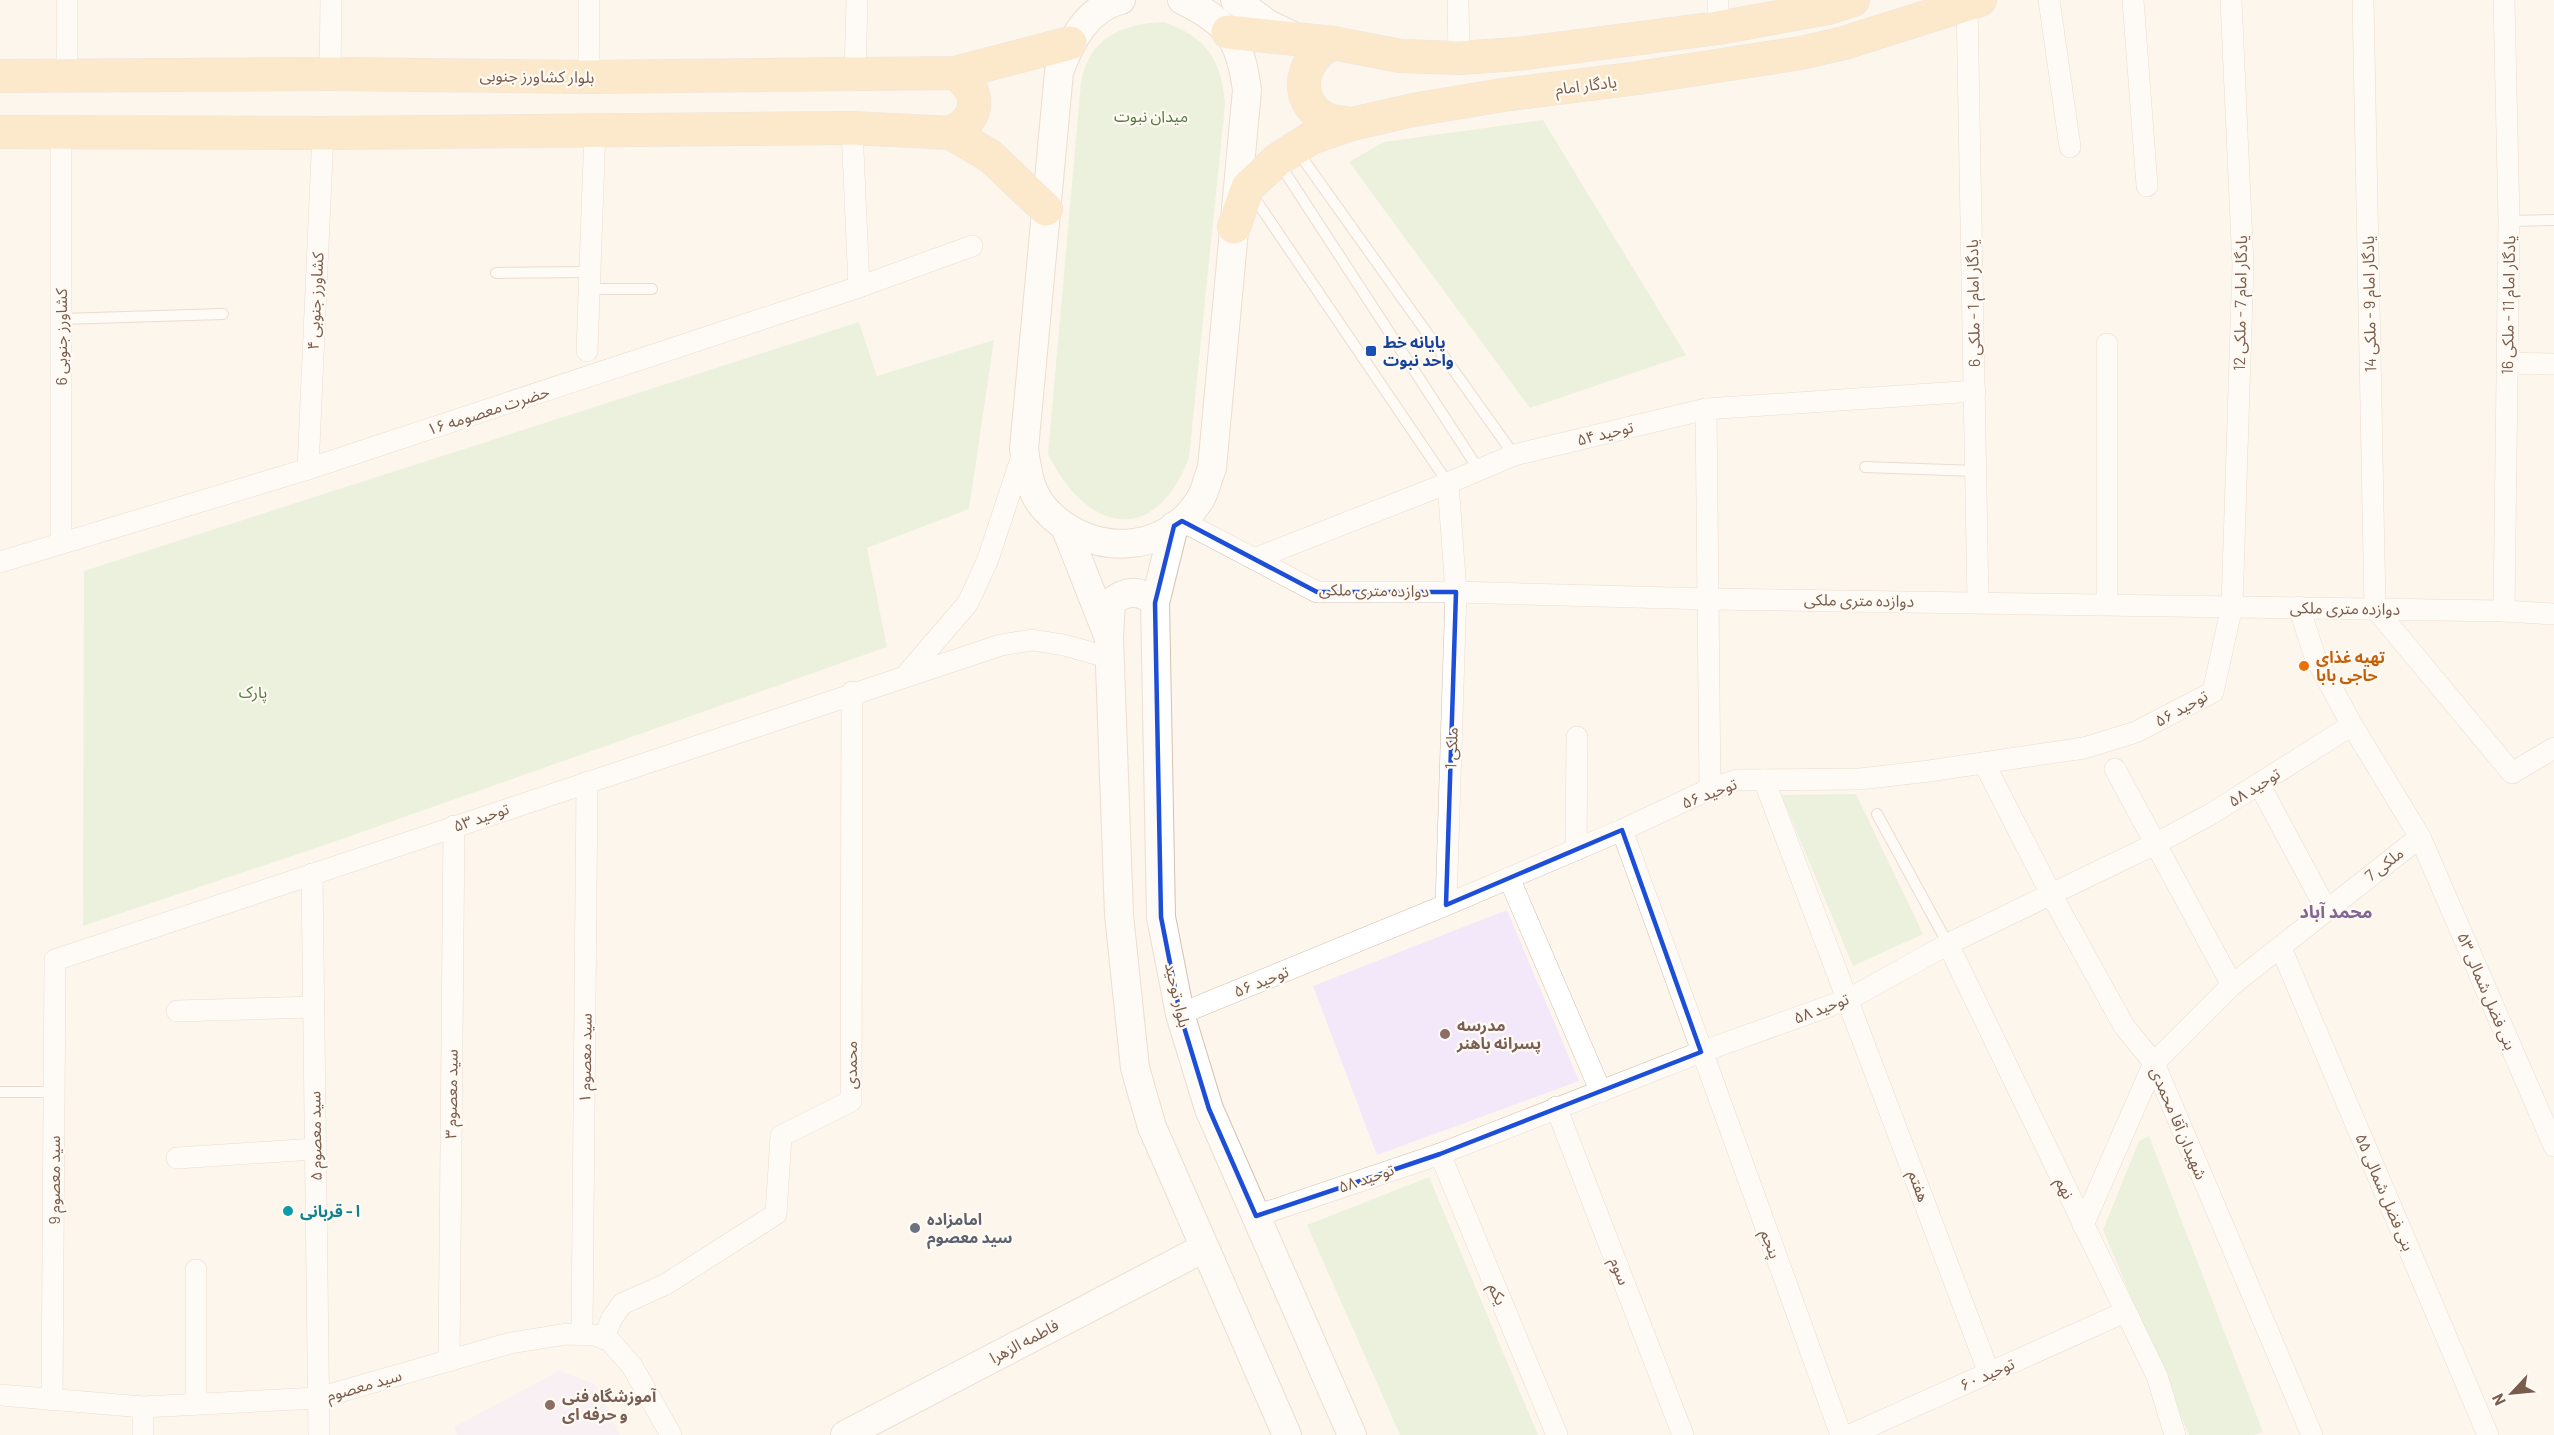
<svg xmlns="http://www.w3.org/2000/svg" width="2554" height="1435" font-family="Barlow,'Noto Sans Arabic',sans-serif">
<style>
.education{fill:#f3e8fa}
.green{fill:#d8ecc9}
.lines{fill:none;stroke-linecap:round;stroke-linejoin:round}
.lane-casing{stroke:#d1beb0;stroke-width:12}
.street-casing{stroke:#d1beb0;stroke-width:22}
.secondary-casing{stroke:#d6c0b0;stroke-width:30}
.primary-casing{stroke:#dad1cd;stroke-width:34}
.lane{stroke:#fff;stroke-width:10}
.street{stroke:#fff;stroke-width:21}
.secondary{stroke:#fff;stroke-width:28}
.primary{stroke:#fbd9a5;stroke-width:33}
.marked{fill:none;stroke:#1d4ed8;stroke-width:4.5;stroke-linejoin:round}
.transit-dot{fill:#1a4fb4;stroke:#fffaf3;stroke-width:2}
.food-dot{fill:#e8710a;stroke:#fffaf3;stroke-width:2}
.education-dot{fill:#8d6e63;stroke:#fffaf3;stroke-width:2}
.culture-dot{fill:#0f9aa8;stroke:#fffaf3;stroke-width:2}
.worship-dot{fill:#6b7280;stroke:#fffaf3;stroke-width:2}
.labels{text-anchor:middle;stroke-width:4.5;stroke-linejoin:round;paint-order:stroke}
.street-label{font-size:16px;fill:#7a5c4d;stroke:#fffaf3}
.park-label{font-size:16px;fill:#537a41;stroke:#fffaf3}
.transit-label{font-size:16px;font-weight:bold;fill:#164399;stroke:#fffaf3;text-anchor:start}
.food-label{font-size:16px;font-weight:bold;fill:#c56008;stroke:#fffaf3;text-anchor:start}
.education-label{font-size:16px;font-weight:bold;fill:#785e54;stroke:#fffaf3;text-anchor:start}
.culture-label{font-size:16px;font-weight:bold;fill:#0d838f;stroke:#fffaf3;text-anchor:start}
.worship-label{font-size:16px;font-weight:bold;fill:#5b616d;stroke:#fffaf3;text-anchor:start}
.neighbourhood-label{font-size:18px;font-weight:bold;fill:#846695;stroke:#fffaf3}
</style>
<rect width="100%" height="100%" fill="#fdf6ec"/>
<!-- education -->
<g class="education">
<path d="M1507,910L1579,1081L1377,1155L1313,986Z"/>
<path d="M559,1371L595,1384L620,1435H457L454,1427Z"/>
</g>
<!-- green -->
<g class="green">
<path d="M1163,22C1206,36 1222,60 1225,105L1189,458C1154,549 1085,531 1048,454L1081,82C1089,38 1121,24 1163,22Z"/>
<path d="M1543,120L1686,355L1530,408L1349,162L1384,142Z"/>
<path d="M859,322L877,376L994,340L969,509L867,548L887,647L319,847L83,926L84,571Z"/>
<path d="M1856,794L1923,934L1853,966L1781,795Z"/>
<path d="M2149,1136L2263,1432L2254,1435H2189L2103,1230L2139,1141Z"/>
<path d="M1429,1177L1538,1435H1400L1307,1225Z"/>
</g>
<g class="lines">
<defs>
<g id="lane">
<path d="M1298,152L1514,455"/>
<path d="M1279,163L1479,470"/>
<path d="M1251,193L1448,483"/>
<path d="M2509,221L2554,220"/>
<path d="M496,273L590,272"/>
<path d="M590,289H652"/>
<path d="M61,319L223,314"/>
<path d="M1865,467L1976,471"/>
<path d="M1877,814L1948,944"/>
<path d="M0,1092H55"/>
</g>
<g id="street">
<path d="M67,0V74"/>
<path d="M1458,0L1459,58"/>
<path d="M1718,0V28"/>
<path d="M2049,0L2070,147"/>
<path d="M2133,0L2147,186"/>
<path d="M2363,0L2375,608L2512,773L2554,748"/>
<path d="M2504,0L2509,221L2504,611"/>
<path d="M1967,4L1978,601"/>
<path d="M330,74L331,0"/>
<path d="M855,75L857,0"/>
<path d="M589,77V0"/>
<path d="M852,128L859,287"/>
<path d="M61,131V543"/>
<path d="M2107,344V603"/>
<path d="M587,351L595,130"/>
<path d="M2507,363L2554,364"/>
<path d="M1706,409L1710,789"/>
<path d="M308,469L323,133"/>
<path d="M1182,521L1317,592H1456L1708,599L2504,611L2554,614"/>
<path d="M1254,559L1448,483L1514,455L1706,409L1975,391"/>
<path d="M0,562L308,469L859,287L972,246"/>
<path d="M907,674L968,603L988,559L1024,450"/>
<path d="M1984,763L2051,894L2124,1026L2154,1063L2312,1435"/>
<path d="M2115,769L2232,985"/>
<path d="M1764,780L1989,1373"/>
<path d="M2259,784L2326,909"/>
<path d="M1622,830L1841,1435"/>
<path d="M2420,837L2554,1146"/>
<path d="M1576,850L1577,737"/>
<path d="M312,874L319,1435"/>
<path d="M1509,878L1601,1092"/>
<path d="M1446,905L1456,592L1448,483"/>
<path d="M1948,944L2157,1376L2175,1435"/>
<path d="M2281,948L2488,1435"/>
<path d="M177,1011L313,1007"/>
<path d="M1180,1014L1446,905L1622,830L1710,789L1737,780L1860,779L1929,771L2084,748L2136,732L2213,692L2232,606L2243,265L2231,0"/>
<path d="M1556,1107L1683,1435"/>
<path d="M1440,1154L1557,1435"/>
<path d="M177,1158L315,1149"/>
<path d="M1256,1216L1440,1154L1701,1052L1849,999L1948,944L2155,844L2211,814L2352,725"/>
<path d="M2083,1225L2154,1063L2232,985L2420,837L2352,725L2315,657L2299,607"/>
<path d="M582,1334L587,782"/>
<path d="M604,1337L612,1318L622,1304L666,1284L776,1214L781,1136L851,1101L852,692"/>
<path d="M449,1361L454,826"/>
<path d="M0,1395L143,1407L318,1398L510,1343L567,1334L595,1335L610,1341L632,1366L671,1435"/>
<path d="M52,1400L55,960L1001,645L1032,640L1064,645L1110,658"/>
<path d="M196,1404V1270"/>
<path d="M143,1435V1407"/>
<path d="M1850,1435L2125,1312"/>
</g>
<g id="secondary">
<path d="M1121,0C1087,8 1070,42 1059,72L1024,449C1027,470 1030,493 1045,509C1088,557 1166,557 1201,498C1206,489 1208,477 1212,468L1247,90C1240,39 1229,23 1182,0"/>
<path d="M1235,0L1268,24L1295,37"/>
<path d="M1174,526L1155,603L1161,917L1180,1014L1209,1109L1352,1435"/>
<path d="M1066,529L1109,638L1119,915L1135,1068L1152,1127L1287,1435"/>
<path d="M1109,637L1111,602C1127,590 1140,589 1155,603"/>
<path d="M845,1435L1204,1248"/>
</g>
<g id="primary">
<path d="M1228,32L1333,43L1400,56L1459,58L1517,54L1718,28L1828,8L1853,0"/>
<path d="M1333,43C1302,57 1291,98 1324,118C1332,122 1343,123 1352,124"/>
<path d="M0,76L330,74L589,77L955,73L1070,43"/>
<path d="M0,132L323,133L852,128L951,133L990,156L1046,209"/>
<path d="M951,133C981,117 982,92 955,73"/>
<path d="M1234,227L1248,187L1277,160L1311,138L1352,124L1413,110L1503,95L1638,78L1801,53L1844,43L1980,0"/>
</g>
</defs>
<!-- lane casing -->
<use href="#lane" class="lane-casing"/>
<!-- street casing -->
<use href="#street" class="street-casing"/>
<!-- secondary casing -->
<use href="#secondary" class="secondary-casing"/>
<!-- primary casing -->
<use href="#primary" class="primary-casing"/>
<!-- lane -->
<use href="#lane" class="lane"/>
<!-- street -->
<use href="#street" class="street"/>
<!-- secondary -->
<use href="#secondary" class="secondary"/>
<!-- primary -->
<use href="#primary" class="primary"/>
</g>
<!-- marked area -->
<path d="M0 0H2554V1435H0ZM1182,521L1317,592H1456L1446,905L1622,830L1701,1052L1440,1154L1256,1216L1209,1109L1180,1014L1161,917L1155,603L1174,526Z" fill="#fdf6ec" fill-opacity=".55" fill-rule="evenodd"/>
<path class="marked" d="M1182,521L1317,592H1456L1446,905L1622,830L1701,1052L1440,1154L1256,1216L1209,1109L1180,1014L1161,917L1155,603L1174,526Z"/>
<!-- markers -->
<rect class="transit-dot" x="1365" y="345" width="12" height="12" rx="3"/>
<circle class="food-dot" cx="2304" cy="666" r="6"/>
<g class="education-dot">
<circle cx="1445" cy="1034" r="6"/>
<circle cx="550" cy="1405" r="6"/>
</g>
<circle class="culture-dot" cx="288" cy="1211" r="6"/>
<circle class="worship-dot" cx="915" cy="1228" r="6"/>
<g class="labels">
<!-- street labels -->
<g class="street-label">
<text transform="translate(537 76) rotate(1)" y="6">بلوار کشاورز جنوبی</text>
<text transform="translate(1586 85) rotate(-7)" y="6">یادگار امام</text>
<text transform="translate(315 301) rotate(-87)" y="6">کشاورز جنوبی ۴</text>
<text transform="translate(1973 303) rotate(-91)" y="6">یادگار امام 1 - ملکی 6</text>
<text transform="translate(2240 303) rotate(-89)" y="6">یادگار امام 7 - ملکی 12</text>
<text transform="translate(2369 304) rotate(-91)" y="6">یادگار امام 9 - ملکی 14</text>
<text transform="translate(2508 305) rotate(-89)" y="6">یادگار امام 11 - ملکی 16</text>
<text transform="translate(61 337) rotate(-90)" y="6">کشاورز جنوبی 6</text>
<text transform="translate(488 410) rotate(-18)" y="6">حضرت معصومه ۱۶</text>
<text transform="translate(1605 433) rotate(-14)" y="6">توحید ۵۴</text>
<text transform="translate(1374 590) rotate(1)" y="6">دوازده متری ملکی</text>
<text transform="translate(1859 600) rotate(1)" y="6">دوازده متری ملکی</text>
<text transform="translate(2345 608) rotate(1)" y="6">دوازده متری ملکی</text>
<text transform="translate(2181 708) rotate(-29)" y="6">توحید ۵۶</text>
<text transform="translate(1451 748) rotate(-88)" y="6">ملکی 1</text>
<text transform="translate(2254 787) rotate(-32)" y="6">توحید ۵۸</text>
<text transform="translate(1709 793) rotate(-21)" y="6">توحید ۵۶</text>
<text transform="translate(481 817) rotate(-19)" y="6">توحید ۵۳</text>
<text transform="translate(2384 864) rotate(-38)" y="6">ملکی 7</text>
<text transform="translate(1261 981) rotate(-22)" y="6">توحید ۵۶</text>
<text transform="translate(2487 991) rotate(67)" y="6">بنی فضل شمالی ۵۳</text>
<text transform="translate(1178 995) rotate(77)" y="6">بلوار توحید</text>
<text transform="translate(1821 1008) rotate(-21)" y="6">توحید ۵۸</text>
<text transform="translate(585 1058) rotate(-89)" y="6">سید معصوم ۱</text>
<text transform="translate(851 1065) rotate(-90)" y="6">محمدی</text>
<text transform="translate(451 1094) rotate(-89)" y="6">سید معصوم ۳</text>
<text transform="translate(2179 1123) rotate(67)" y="6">شهیدان آقا محمدی</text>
<text transform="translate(315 1136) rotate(-91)" y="6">سید معصوم ۵</text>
<text transform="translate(1366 1178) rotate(-19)" y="6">توحید ۵۸</text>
<text transform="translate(54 1180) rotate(-90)" y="6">سید معصوم 9</text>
<text transform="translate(1919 1186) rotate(70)" y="6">هفتم</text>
<text transform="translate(2065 1188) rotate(64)" y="6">نهم</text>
<text transform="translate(2385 1192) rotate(67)" y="6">بنی فضل شمالی ۵۵</text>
<text transform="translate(1771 1244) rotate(70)" y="6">پنجم</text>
<text transform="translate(1620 1271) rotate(69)" y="6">سوم</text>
<text transform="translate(1498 1294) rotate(67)" y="6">یکم</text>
<text transform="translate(1024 1341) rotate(-28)" y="6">فاطمه الزهرا</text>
<text transform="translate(1987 1374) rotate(-24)" y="6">توحید ۶۰</text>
<text transform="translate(364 1385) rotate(-16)" y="6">سید معصوم</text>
</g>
<!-- park labels -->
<g class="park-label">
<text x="1151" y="122">میدان نبوت</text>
<text x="253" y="698">پارک</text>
</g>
<!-- transit labels -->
<g class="transit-label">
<text x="1383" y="348">پایانه خط<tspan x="1383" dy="18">واحد نبوت</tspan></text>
</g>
<!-- food labels -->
<g class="food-label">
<text x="2316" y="663">تهیه غذای<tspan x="2316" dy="18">حاجی بابا</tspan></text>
</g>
<!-- education labels -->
<g class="education-label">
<text x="1457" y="1031">مدرسه<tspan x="1457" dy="18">پسرانه باهنر</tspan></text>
<text x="562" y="1402">آموزشگاه فنی<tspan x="562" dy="18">و حرفه ای</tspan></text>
</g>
<!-- culture labels -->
<g class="culture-label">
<text x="300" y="1217">ا - قربانی</text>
</g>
<!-- worship labels -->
<g class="worship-label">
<text x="927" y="1225">امامزاده<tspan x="927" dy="18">سید معصوم</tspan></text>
</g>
<!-- neighbourhood labels -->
<g class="neighbourhood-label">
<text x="2336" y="918">محمد آباد</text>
</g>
</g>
<!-- north arrow -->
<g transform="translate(2512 1393) rotate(244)" stroke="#fffaf3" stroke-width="4.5" paint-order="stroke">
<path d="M0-4.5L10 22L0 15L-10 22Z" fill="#7a5c4d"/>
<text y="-9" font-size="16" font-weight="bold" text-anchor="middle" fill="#7a5c4d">N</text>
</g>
</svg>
